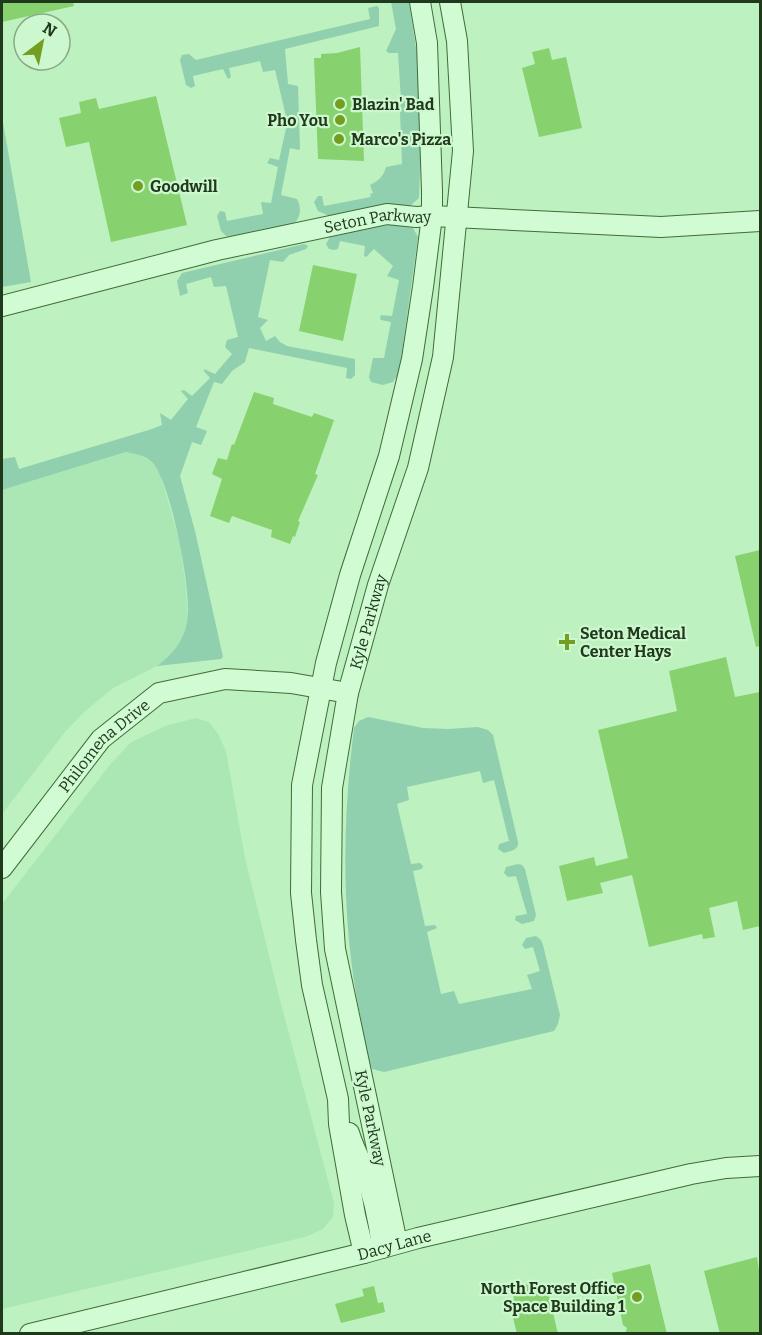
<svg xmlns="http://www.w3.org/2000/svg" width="762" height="1335" font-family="Bitter,serif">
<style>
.farmland{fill:#aae7b5}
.green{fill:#90d0ae}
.building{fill:#87d26f}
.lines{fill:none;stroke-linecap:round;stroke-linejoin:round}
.secondary-casing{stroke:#406c38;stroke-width:22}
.secondary{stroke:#d0fbd3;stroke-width:20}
.poi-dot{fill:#739e20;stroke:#cdf8cf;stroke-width:2}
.labels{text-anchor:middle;stroke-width:4.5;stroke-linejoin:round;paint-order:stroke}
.poi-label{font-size:16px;font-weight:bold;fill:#20381b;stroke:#cdf8cf;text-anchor:start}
.street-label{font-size:16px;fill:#20381b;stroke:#cdf8cf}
</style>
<rect width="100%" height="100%" fill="#bdf1bf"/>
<!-- farmland -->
<g class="farmland">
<path d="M127,452L140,455L151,461L159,472L166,494L180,543L186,589L188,619L182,639L171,656L157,666L113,688L83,713L65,732L2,814V490Z"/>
<path d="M196,718L209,722L218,734L226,751L245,858L280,1000L334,1203L333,1217L323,1229L305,1237L2,1309V904L109,766L130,743L165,726Z"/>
</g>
<!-- green -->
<g class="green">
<path d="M391,2H409L418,61L422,116L419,198L410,206L383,204L329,216L318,211L314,202L318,196H322L324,206L371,197L370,194L373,193L370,185C378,181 384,176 386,167L402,164L400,111C393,110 390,110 388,102L401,100L398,53H389L386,51L396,29Z"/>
<path d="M377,6L379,8V26L285,49L288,84L298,86L300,148L299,150L290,148L281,195L297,199C302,208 301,220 291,225L237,238L226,236L221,231L217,216L220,211L225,212L227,221L263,214L261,202L271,203L278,167L267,163L270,158L279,160L287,124L275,121L286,116L275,70L263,72L260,61L229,68L231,77L228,79L223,69L193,76L195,86L191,88L186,85L180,60L182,55L189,54L196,60L370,19L368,8Z"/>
<path d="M2,117L31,282L2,287Z"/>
<path d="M396,224L413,228L418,237L399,373L393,382L383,385L371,382L369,377L373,358H384L391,322L381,320L380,318L381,315L392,316L399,280L387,276L393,266L374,249L366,257L364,256L365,246L340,241L338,249L334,250L329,249L326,244L330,237L381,226Z"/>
<path d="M304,244L308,246L306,249L289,255L283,262L270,260L258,317L268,320L260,328L266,341L275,336L280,342L287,346L355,359V375L351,379L346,378L347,368L249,348L245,362L232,371L222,384L214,382L196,427L207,431L201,445L192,442L180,476L195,531L223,657L221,659L157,666C173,654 183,642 187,622C193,595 171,482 152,462C145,455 135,454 126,452L2,490V457V459L15,457L19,469L152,429L162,425L160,413L171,420L188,399L181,391L184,390L192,396L210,378L204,371V369L215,374L232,354L225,347L227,340L238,337L226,286L214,287L211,277L186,284L188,293L180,296L177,281L182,273Z"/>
<path d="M368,717L423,728L448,729L478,727L488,730L493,735L518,842C519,850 511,851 504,853L498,849L499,844L509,841L494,780L483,783L480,771L407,787L409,800L397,804L411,864L420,863L423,866L422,869L413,871L425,926L435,925L437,928L427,932L441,994L454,991L459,1004L532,989L527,975L540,971L533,947L525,949L522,945L526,938L536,936L541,940L543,945L560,1015L558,1024L554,1031L384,1072L372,1069C365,1053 364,1033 360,1015C341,921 342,824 354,728L359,721Z"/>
<path d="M518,864L522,865L525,869L536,915L534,921L522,924L515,920L516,916L527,914L516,876L508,877L504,873L506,867Z"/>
</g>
<!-- building -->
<g class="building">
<path d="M2,2H73L74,6L2,22Z"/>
<path d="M360,47L364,161L318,159L314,58H321V54L337,53Z"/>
<path d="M549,48L552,60L566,57L582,128L539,137L522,68L535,64L532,52Z"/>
<path d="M156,96L187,225L111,242L89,142L66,147L59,118L81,113L79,102L96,98L99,109Z"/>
<path d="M313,265L357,274L343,341L299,331Z"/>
<path d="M254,392L274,398L273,404L312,417L314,413L334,420L315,474L318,475L298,521L300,522L295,537L293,536L290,544L271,537L272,530L232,516L229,523L210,516L222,479L212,474L218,458L227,460L232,444L234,445Z"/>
<path d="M760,550V646L756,647L735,556Z"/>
<path d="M726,657L735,697L760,692V926L743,930L737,901L709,908L715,937L703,939L702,934L649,947L632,875L600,883L603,893L567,901L559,866L594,857L596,866L628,858L598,730L677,711L669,671Z"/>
<path d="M757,1257L760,1277V1334H720L704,1271Z"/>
<path d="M650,1264L667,1334H625L627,1328L623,1325L612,1273Z"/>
<path d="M539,1281L542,1292L548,1291L558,1334H517L509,1301L514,1299L512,1288Z"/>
<path d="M374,1286L378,1303L383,1302L385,1312L341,1323L335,1304L364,1296L362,1289Z"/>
</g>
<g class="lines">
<defs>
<g id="secondary">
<path id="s1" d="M2,306L217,250L387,214L416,217L432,216L661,227L760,221"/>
<path id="s2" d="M2,868L101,739L159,693L225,679L291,683L348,693"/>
<path d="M349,1133C352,1143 357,1154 362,1164C372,1190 379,1220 382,1248"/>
<path id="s3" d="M397,1243L335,949L331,892L332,788L348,693L378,585L418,468L443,357L463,151L457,41L450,2"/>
<path d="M364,1253L355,1215L339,1124L338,1099L312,985L306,940L301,893L302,785L326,663L350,575L389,456L412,359L423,287L432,216V191L427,43L420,2"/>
<path id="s4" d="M30,1334L364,1253L418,1238L691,1174L726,1168L760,1166"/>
</g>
</defs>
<!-- secondary casing -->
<use href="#secondary" class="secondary-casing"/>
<!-- secondary -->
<use href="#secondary" class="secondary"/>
</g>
<!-- markers -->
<g class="poi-dot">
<circle cx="340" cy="104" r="6"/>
<circle cx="340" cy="120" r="6"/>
<circle cx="339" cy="139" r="6"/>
<circle cx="138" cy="186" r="6"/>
<path d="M564 633h6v6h6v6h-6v6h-6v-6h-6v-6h6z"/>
<circle cx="637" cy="1297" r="6"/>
</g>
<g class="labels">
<!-- poi labels -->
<g class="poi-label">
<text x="352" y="110">Blazin' Bad</text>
<text x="328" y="126" text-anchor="end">Pho You</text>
<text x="351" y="145">Marco's Pizza</text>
<text x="150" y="192">Goodwill</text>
<text x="580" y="639">Seton Medical<tspan x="580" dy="18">Center Hays</tspan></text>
<text x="625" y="1294" text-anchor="end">North Forest Office<tspan x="625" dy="18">Space Building 1</tspan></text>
</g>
<!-- street labels -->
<g class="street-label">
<text dy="6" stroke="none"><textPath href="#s1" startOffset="386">Seton Parkway</textPath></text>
<text dy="6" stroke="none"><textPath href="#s3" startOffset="632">Kyle Parkway</textPath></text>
<text dy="6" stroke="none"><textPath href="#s2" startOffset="160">Philomena Drive</textPath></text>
<text transform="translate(371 1118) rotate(78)" y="6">Kyle Parkway</text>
<text dy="6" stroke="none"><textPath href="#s4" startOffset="375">Dacy Lane</textPath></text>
</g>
</g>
<!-- border -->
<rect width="762" height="1335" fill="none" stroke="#20381b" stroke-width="6"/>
<!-- north arrow -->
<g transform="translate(42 42) rotate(32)"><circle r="28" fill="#cdf8cf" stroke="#88ab87" stroke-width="1.5"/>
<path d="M0-4.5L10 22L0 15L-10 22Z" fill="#739e20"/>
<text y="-9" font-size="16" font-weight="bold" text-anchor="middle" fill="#20381b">N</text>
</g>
</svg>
